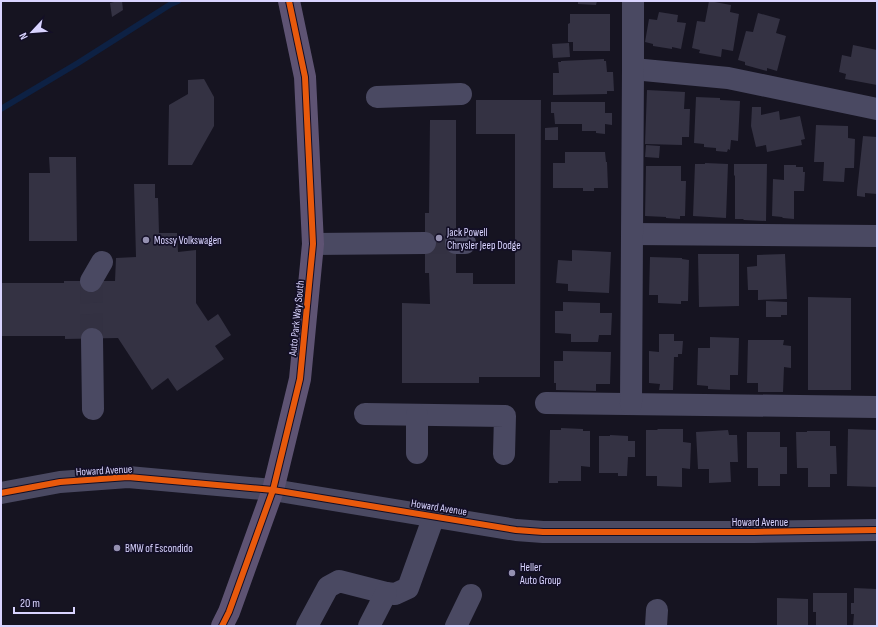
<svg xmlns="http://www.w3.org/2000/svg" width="878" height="627" font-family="'Sofia Sans Condensed',sans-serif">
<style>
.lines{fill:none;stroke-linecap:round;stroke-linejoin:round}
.stream{stroke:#0d2144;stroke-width:6}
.building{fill:#343243}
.minor-tunnel{stroke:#333142;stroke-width:22;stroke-dasharray:22 11;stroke-linecap:butt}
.minor{stroke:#4a4962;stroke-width:22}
.major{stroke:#5e5373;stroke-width:22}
.cycleway-casing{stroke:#130f26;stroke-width:8}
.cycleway{stroke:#e8590c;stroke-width:6}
.poi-dot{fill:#9591b1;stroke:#130f26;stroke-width:1.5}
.labels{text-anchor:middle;stroke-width:3.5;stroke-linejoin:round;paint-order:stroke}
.poi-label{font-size:11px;fill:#d9d4ff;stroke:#130f26;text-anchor:start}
.street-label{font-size:11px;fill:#d9d4ff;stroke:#130f26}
</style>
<rect width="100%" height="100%" fill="#161421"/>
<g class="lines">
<!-- stream -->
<path class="stream" d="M1,109L78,63L171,4L178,1"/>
</g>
<!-- building -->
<g class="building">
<path d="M118,1H122L123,10L112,17L110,3Z"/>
<path d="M578,1H597L596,5L578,4Z"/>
<path d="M709,1L731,5L730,12L739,14L733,51L722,49L721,57L699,53L700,50L692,48L697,21L705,22Z"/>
<path d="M659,12L678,15L677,22L686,23L681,49L672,47V49L653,46V44L645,42L649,19L657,20Z"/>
<path d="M758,13L780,19L776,33L786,36L777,71L767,68V71L745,65V62L738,60L746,31L753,32Z"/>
<path d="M570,14H610V51H573V42H568V24L570,23Z"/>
<path d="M569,43L570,57L553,58L552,44Z"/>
<path d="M853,45L877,50V85L845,79L846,74L839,72L842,55L851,57Z"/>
<path d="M604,59V61H606L607,72H613L614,91H607V94L553,95V73H559L558,62H561V61Z"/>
<path d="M204,79L214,97V126L192,165H168L169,105L188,94V80Z"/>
<path d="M647,90L685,92L684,109H690L689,137H682V145L645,144Z"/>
<path d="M696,97L720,98V100L740,101L738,141L731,140L730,150L728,149L727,152L716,151V148L704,147V144L694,143Z"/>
<path d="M476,100H541L540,377H479V383H402V303L430,304L429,273H425V213H429L430,120H456V273H473V284H515V134H476Z"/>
<path d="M551,102H605V113H612V125L605,124V134L596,133V131H582V124H555L554,113H551Z"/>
<path d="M752,107H761V115L779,111L780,120L800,116L805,139L801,140L802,145L767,152L766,145L756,147L751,126Z"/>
<path d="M816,125L848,126V138L855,139L854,168H845L844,182L823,181L824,162H814Z"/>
<path d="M558,127V140H545V128Z"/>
<path d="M863,136L877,137V194L865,193V197L857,196V191Z"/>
<path d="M646,145L660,146L659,158L645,157Z"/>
<path d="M565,152H605L606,162H607L608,188H594V191H583V188H553V163H565Z"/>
<path d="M49,157H76L77,241H29V173H50Z"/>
<path d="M705,163L728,164L726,218L693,216L695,164H705Z"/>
<path d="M734,164H767L766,221L744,220L743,219H735V175L734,176Z"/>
<path d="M784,165H796V167H803V172H805L804,191H794V219L783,218L782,217L772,216L773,179L784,180Z"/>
<path d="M646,166H681V181H686L685,216H680V219L666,218V217L645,216Z"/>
<path d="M134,184H155V198H158L159,233H177L178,252L196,250V303L208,321L218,314L231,335L215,346L224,359L177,391L168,378L152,390L118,338L65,339V336H1V283H64V281H115L116,258L136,257Z"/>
<path d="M572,250L611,252L609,293L568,291V284L556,283L558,260L572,261Z"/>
<path d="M698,254H739V306L699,307Z"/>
<path d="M785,254L787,299L758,300V290H748L747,267L757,266V255Z"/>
<path d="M650,257L682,258V259L689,260L688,301H681V304L658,303V295H649Z"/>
<path d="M808,297L851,298V390H808Z"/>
<path d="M766,301L787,302V315H781V317H766Z"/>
<path d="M563,302L600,303V313H612L611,335H599L598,342H571V334L555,333V311H563Z"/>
<path d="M659,334H674V341H683L682,354H678V357H674L673,390H659L660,384L649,383V351L659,352Z"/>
<path d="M710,337L739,338L738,375H730V390L708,389V386L697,385L698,348H710Z"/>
<path d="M748,340H784L783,345L791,346V368L784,367L783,392H758V383H747Z"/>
<path d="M563,351L611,352L610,384H596V391L556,390V383H554V361H563Z"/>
<path d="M561,428L583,429V431H590V467L581,466V481H558V483H549L550,430H561Z"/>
<path d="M658,429H683V442L691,443L690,469L682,468V487L657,486V476H646V430H657Z"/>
<path d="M848,429L877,430V487L847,486Z"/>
<path d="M728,430L729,435H737L738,462H730L731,482L709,483V469H698L696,432Z"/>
<path d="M807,431H830V446H836L837,474H830V487H808V468H797L796,432H807Z"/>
<path d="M747,432H780V447H787V474H780V486H758V468H747Z"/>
<path d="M610,435L628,436V441H635V457H628L627,476H618V473H599V436H610Z"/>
<path d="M854,588L877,589V626H853L854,614H851V603H854Z"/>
<path d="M813,593H847V626H816V612H813Z"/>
<path d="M777,598L808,599V626H777Z"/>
</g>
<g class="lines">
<!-- minor-tunnel -->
<g class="minor-tunnel">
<path d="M425,243H456"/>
<path d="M91,281L92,339"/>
</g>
<!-- minor -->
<g class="minor">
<path d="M633,69L728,78L877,109"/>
<path d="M377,97L461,94"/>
<path d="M632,234L877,236"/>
<path d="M456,243H465"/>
<path d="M313,244L425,243"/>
<path d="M91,281L102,262"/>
<path d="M92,339L93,409"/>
<path d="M546,403L877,407"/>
<path d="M631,404L633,69V1"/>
<path d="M365,414L505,416L504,454"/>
<path d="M417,453V415"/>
<path d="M1,493L60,482L128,477L273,490L516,530L543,532H754L877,530"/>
<path d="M307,626L328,587L339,581L386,593L395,594L408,588L434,516"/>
<path d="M369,626L386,593"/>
<path d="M456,626L471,595"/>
<path d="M656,626L657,610"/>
</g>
<!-- major -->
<path class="major" d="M222,626L229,612L273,490L300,379L309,285L313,244L305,77L289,1"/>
<defs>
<g id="cycleway">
<path d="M1,493L60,482L128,477L273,490L516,530L543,532H754L877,530"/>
<path d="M222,626L229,612L273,490L300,379L309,285L313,244L305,77L289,1"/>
</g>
</defs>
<!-- cycleway casing -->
<use href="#cycleway" class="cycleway-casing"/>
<!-- cycleway -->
<use href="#cycleway" class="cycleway"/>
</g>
<!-- markers -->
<g class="poi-dot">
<circle cx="439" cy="238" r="4"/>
<circle cx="146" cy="240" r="4"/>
<circle cx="117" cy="548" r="4"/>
<circle cx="512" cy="573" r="4"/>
</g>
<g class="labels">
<!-- poi labels -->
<g class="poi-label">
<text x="447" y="236">Jack Powell<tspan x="447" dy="13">Chrysler Jeep Dodge</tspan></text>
<text x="154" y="244">Mossy Volkswagen</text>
<text x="125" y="552">BMW of Escondido</text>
<text x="520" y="571">Heller<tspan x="520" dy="13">Auto Group</tspan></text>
</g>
<!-- street labels -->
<g class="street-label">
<text transform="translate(296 318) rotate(-84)" y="4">Auto Park Way South</text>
<text transform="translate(104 470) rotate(-3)" y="4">Howard Avenue</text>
<text transform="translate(439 507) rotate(9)" y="4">Howard Avenue</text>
<text x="760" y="526">Howard Avenue</text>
</g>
</g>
<!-- border -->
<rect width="878" height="627" fill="none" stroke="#d9d4ff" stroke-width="4"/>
<!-- north arrow -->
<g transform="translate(32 32) rotate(244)" stroke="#130f26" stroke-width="3" paint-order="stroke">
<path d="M0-3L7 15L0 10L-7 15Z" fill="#d9d4ff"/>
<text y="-6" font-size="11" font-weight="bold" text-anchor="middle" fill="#d9d4ff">N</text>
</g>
<!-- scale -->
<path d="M14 607v6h60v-6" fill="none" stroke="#d9d4ff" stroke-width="2"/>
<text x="20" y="607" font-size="12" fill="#d9d4ff" stroke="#130f26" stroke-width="3" paint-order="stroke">20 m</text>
</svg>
